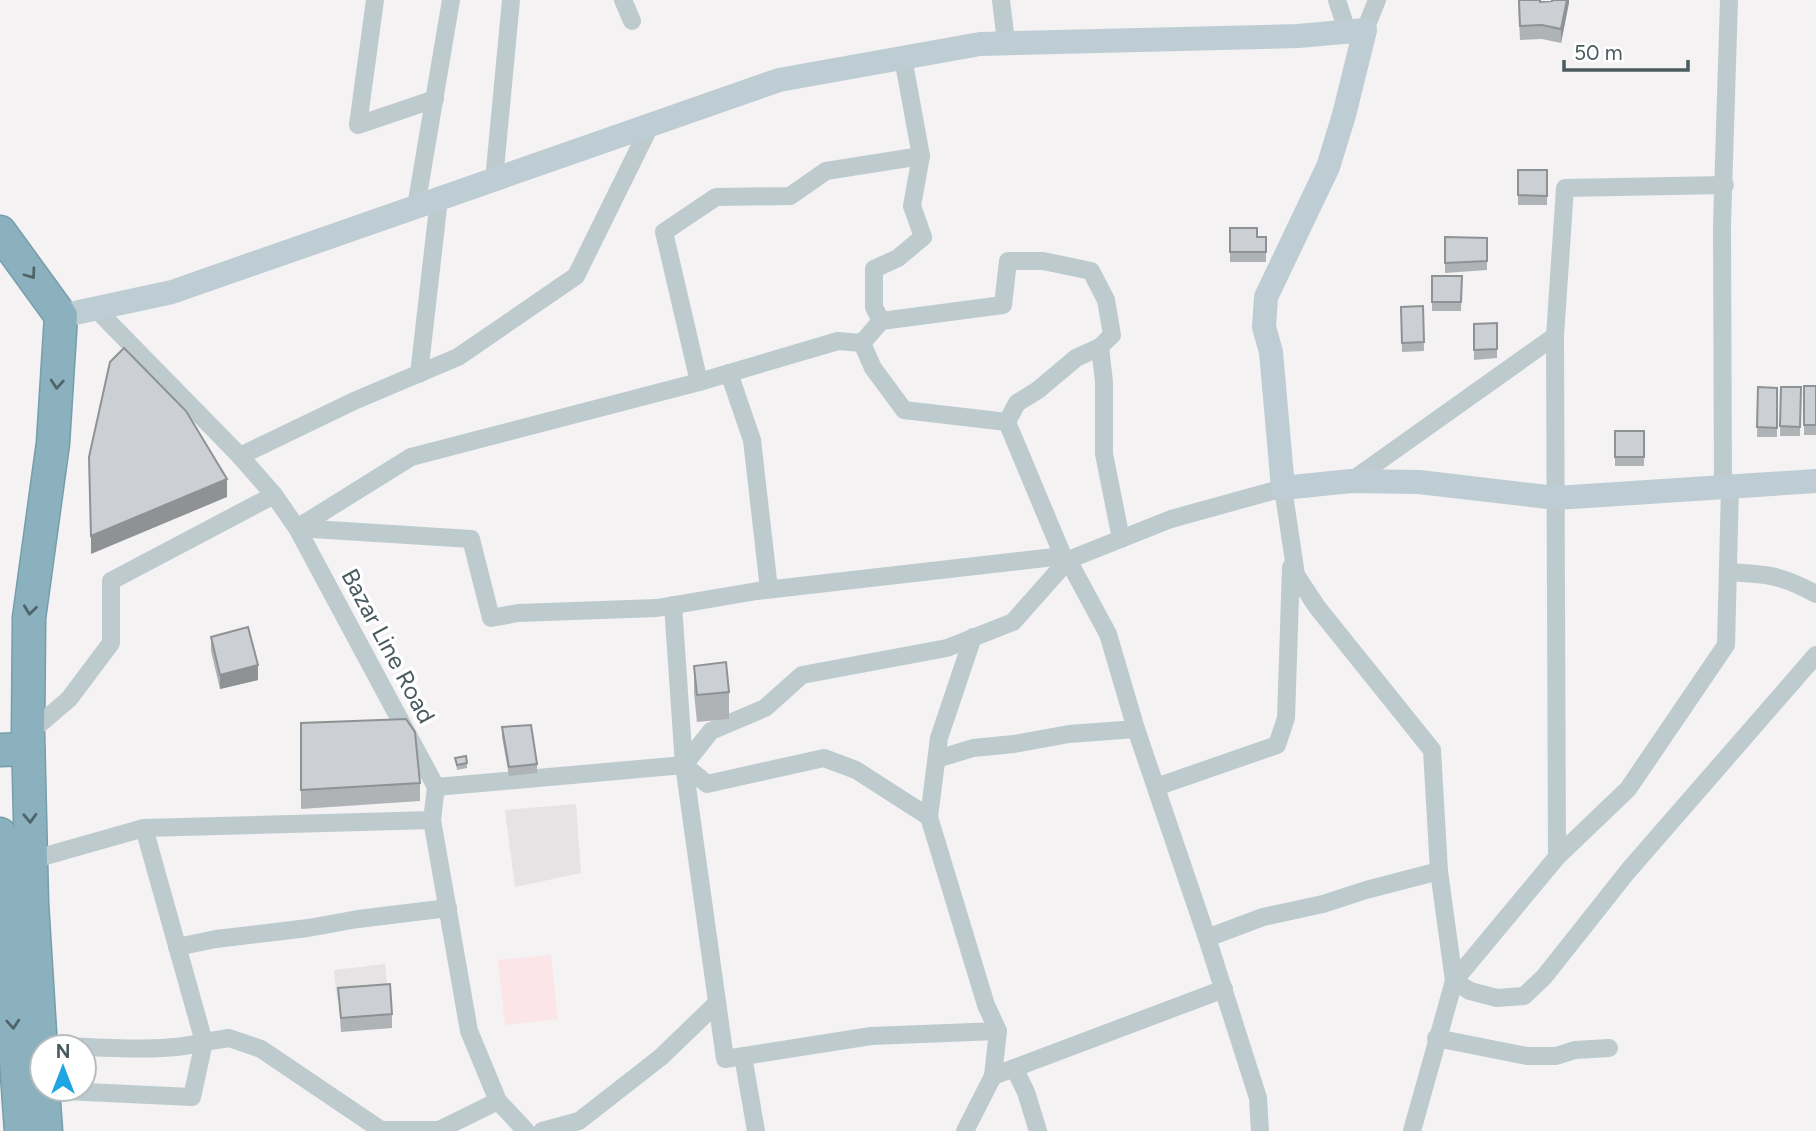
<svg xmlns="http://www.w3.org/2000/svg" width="1816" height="1131" font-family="Figtree,sans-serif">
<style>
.education{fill:#e5e3e4}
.medical{fill:#fbe5e9}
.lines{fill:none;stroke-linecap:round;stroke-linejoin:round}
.highway-casing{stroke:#769dab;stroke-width:35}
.street{stroke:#becbce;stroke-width:18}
.secondary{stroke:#becdd3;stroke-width:24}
.highway{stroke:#8bb1bf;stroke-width:32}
.wall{fill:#afb3b6}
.shaded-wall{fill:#8f9294}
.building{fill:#ccd0d4;stroke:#8f9294;stroke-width:2}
.oneway{stroke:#506469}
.labels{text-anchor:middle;stroke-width:7;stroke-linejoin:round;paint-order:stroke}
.street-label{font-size:24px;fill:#4a5b5f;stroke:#fff}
</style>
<rect width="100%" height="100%" fill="#f4f2f3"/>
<!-- education -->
<g class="education">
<path d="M576,804L581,873L515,887L505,810Z"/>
<path d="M385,964L388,993L337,999L334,970Z"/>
</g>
<!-- medical -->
<path class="medical" d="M551,955L558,1019L505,1025L498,960Z"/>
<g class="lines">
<defs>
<g id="highway">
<path d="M0,232L61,316L53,443L29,618L28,734L32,903L42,1065"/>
<path d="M0,750L28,749"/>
<path d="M0,834L21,1131"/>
<path d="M43,1089L46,1131"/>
</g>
</defs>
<!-- highway casing -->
<use href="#highway" class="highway-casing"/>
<!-- street -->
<g class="street">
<path d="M375,0L358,125L435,99"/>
<path d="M623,0L632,21"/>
<path d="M1001,0L1006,42"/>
<path d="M1337,0L1347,31"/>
<path d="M1365,30L1377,0"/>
<path d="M494,180L511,0"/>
<path d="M416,207L451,0"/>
<path d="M881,321L1003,305L1008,261H1043L1091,271L1106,300L1112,335L1100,347L1104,382V454L1121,539"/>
<path d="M862,343L881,321L874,307V269L898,258L923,237L912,206L921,156"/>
<path d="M729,373L752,440L769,589"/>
<path d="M419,374L439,199"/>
<path d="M1007,422L1017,403L1038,390L1076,358L1100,347"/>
<path d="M240,456L354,401L458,357L576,276L650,126"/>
<path d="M1351,481L1555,336"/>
<path d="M1723,488L1722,225L1729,0"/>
<path d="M274,495L297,528L436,787"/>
<path d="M297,528L471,539L491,618L518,613L657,608L757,591L1063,556L1007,422L904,410L873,368L862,343L838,341L699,382"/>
<path d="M297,528L411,457L699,382L664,232L716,197L790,196L826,171L921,156L903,58"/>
<path d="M1728,572C1767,574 1781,575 1816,594"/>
<path d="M1136,729L1207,938L1258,1098L1260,1131"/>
<path d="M28,734L69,699L111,643V581L274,495L240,456L96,309"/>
<path d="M937,759L973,748L1014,744L1069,734L1136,729L1108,634L1068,560"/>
<path d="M684,765L711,731L765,708L802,675L947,648L1013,622L1068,560L1171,519L1283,488L1296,575L1317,607L1432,750L1439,871L1454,981L1470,991L1497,998L1524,996L1544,977L1628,871L1816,655"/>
<path d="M436,787L684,765L673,605"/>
<path d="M1156,787L1277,745L1286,718L1291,567"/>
<path d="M929,817L856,770L824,758L707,784L684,765L725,1059L871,1036L998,1031L986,1005L929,817L939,738L973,637"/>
<path d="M432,820L469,1031L498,1101L526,1131"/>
<path d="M144,828L204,1042L229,1038L261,1049L381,1130H439L498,1101"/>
<path d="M1557,857L1555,336L1565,188L1725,185"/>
<path d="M31,860L144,828L432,820L436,787"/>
<path d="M1207,938L1263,917L1323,904L1366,890L1439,871"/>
<path d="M177,947L216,939L308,928L358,919L448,908"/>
<path d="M1436,1038L1527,1056H1556L1575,1050L1609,1048"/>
<path d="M41,1045C87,1046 161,1054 204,1042L192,1097L43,1090"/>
<path d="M743,1056L756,1131"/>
<path d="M1014,1068L1026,1092L1038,1131"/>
<path d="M993,1076L1224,989"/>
<path d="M542,1131L579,1121L661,1057L717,1003"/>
<path d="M965,1131L993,1076L998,1031"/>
<path d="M1412,1131L1454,981L1557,857L1628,789L1726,645L1730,487"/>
</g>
<!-- secondary -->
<path class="secondary" d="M61,316L172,292L779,80L980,44L1298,36L1365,30L1344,115L1328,167L1266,297L1264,327L1271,352L1283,488L1351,481L1419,482L1556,498L1816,481"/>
<!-- highway -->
<use href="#highway" class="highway"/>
</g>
<!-- wall -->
<g class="wall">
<path d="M1518,0H1540V2L1569,0L1561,43L1542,39L1520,40Z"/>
<rect x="1518" y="170" width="29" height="35"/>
<path d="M1230,228L1257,237H1266V262H1230Z"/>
<path d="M1445,237L1487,238V270L1445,273Z"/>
<path d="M1432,276H1462L1461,311H1432Z"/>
<path d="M1423,306L1424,351L1402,352L1401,307Z"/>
<path d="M1497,323V358L1474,360V324Z"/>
<rect x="1804" y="386" width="12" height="49"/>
<path d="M1758,387L1777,388V437H1757Z"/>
<path d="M1781,387H1801L1800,436H1780Z"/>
<rect x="1615" y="431" width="29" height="35"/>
<path d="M211,637L258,680L220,689L211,651Z"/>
<path d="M694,666L729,692V719L697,722L694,693Z"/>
<path d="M301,723L420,783V801L301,809Z"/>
<path d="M502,727L537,764V773L509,776L502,737Z"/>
<path d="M455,758L467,763V768L457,770Z"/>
<path d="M338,988L392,1014V1028L341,1032Z"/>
</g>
<!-- shaded-wall -->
<g class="shaded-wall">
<path d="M1567,0H1569V3L1561,43V29Z"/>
<path d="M227,479V497L91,554V536Z"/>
<path d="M258,665V680L220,689V675Z"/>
</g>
<!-- building -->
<g class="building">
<path d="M1519,0H1540V2L1552,1V0H1567L1561,29L1542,25L1520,26Z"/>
<path d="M1518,170H1547V196L1518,195Z"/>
<path d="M1230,228H1257V237H1266V252H1230Z"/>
<path d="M1445,237L1487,238V261L1445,263Z"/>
<path d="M1432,276H1462L1461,302H1432Z"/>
<path d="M1423,306L1424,342L1402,343L1401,307Z"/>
<path d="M1497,323V349L1474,350V324Z"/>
<path d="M124,348L186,411L227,479L91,536L89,457L110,362Z"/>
<rect x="1804" y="386" width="12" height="39"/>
<path d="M1758,387L1777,388V428L1757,427Z"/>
<path d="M1781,387H1801L1800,427L1780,426Z"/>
<rect x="1615" y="431" width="29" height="26"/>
<path d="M248,627L258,665L220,675L211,637Z"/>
<path d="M726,662L729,692L697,695L694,666Z"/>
<path d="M406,719L415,732L420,783L301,790V723Z"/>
<path d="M531,725L537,764L509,767L502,727Z"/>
<path d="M466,756L467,763L457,765L455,758Z"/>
<path d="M390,984L392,1014L341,1018L338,988Z"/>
</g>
<!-- one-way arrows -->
<defs><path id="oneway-chevron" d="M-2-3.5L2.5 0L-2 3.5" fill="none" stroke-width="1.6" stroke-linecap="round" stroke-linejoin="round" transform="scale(1.75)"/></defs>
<g class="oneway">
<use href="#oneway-chevron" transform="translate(31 274) rotate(54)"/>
<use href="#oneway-chevron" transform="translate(57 384) rotate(94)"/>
<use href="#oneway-chevron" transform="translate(30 610) rotate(97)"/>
<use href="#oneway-chevron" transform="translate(30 818) rotate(88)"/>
<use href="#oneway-chevron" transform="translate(13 1024) rotate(86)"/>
</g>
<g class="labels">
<!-- street labels -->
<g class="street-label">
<text transform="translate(388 646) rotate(62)" y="8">Bazar Line Road</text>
</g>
</g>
<!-- north arrow -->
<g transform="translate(63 1068)"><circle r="33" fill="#ffffff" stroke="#b7bdbf" stroke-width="2"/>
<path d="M0-5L12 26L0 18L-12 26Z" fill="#1ea5e2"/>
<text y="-10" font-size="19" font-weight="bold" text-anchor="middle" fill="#4a5b5f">N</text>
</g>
<!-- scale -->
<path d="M1564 60v10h124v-10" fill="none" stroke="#4a5b5f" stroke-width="3.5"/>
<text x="1574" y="60" font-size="21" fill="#4a5b5f" stroke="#ffffff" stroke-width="5" paint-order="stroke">50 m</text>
</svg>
